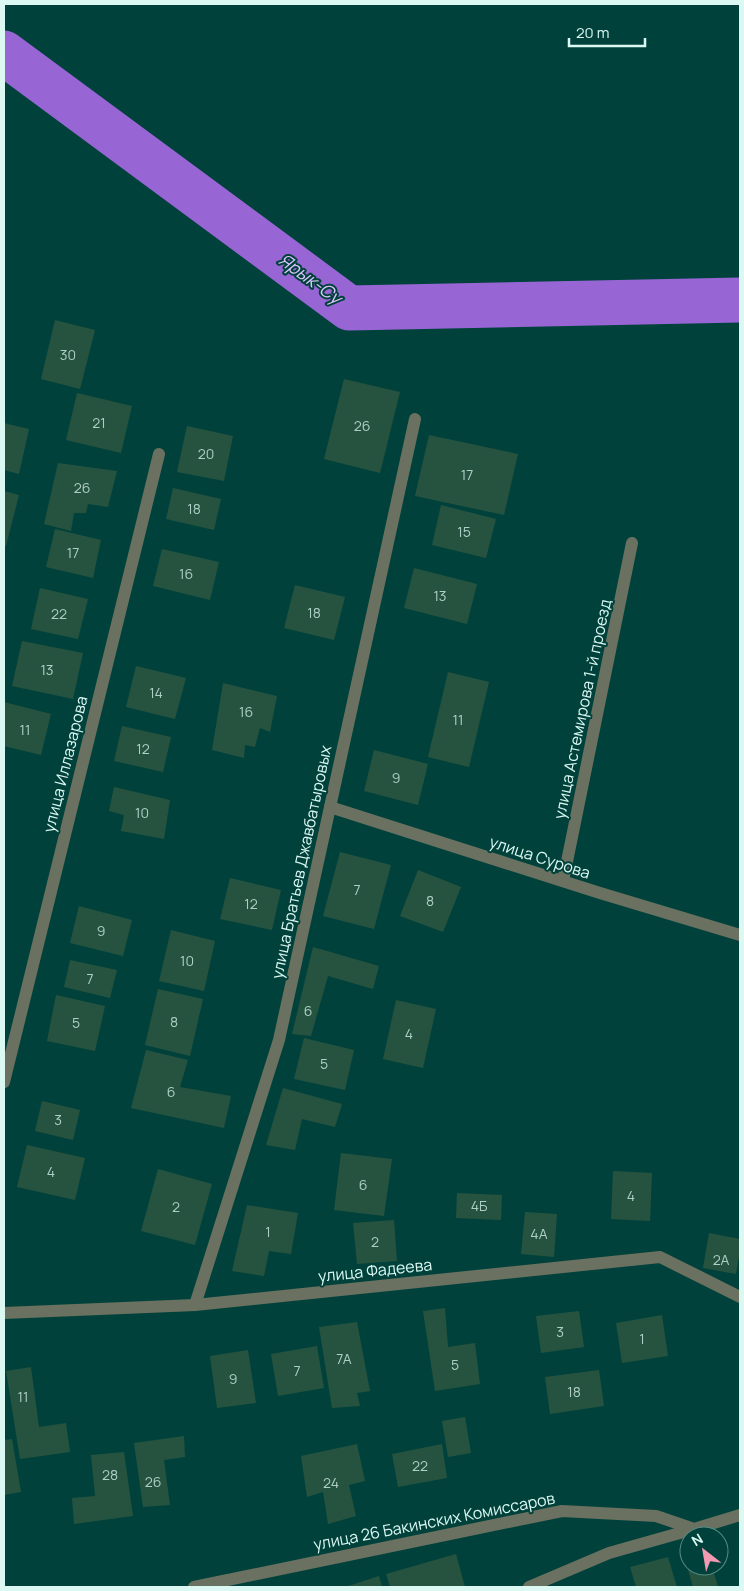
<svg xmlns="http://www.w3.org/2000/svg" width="744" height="1591" font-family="Manrope,sans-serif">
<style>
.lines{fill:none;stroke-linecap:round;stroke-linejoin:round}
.river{stroke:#9765d4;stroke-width:45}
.building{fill:#26533f}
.street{stroke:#6b7160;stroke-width:12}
.labels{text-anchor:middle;stroke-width:4;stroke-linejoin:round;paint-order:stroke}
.number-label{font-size:14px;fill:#aecfc6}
.street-label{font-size:16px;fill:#dcf8f3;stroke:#00423b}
.water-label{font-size:18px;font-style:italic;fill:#dbc6fd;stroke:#00423b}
</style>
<rect width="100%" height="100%" fill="#00423b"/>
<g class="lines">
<!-- river -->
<path class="river" d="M4,53L349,308L740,300"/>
</g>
<!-- building -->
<g class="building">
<path d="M55,320L95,330L80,389L41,379Z"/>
<path d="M344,379L400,392L380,473L324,459Z"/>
<path d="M77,393L132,406L121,453L66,440Z"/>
<path d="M4,423L29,429L19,474L4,470Z"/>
<path d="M187,426L233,436L224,481L177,472Z"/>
<path d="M429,435L518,454L504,515L415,496Z"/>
<path d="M58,463L117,471L108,507L88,504L86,513H74L71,531L44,524Z"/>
<path d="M173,488L221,499L214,530L166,519Z"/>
<path d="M4,491L19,495L6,546H4Z"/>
<path d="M441,505L496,519L486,558L432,545Z"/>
<path d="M55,529L101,540L93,578L46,567Z"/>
<path d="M162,549L219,562L210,600L153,586Z"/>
<path d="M414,568L477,584L467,624L404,608Z"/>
<path d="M295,585L345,597L334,640L284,628Z"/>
<path d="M40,588L88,599L78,639L31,629Z"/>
<path d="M22,641L83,653L73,699L12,686Z"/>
<path d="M136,666L186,678L175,719L126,707Z"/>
<path d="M448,672L489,682L469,767L428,757Z"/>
<path d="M223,683L277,696L270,732L260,728L255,747L245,745L244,758L212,750Z"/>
<path d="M4,702L51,714L41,755L4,746Z"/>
<path d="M122,726L171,737L163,772L114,761Z"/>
<path d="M374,750L428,764L418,805L364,791Z"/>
<path d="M114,787L170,800L164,839L121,831L124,815L109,811Z"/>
<path d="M340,852L391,865L374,929L323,916Z"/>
<path d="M418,870L461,887L443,932L400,916Z"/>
<path d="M230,878L281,890L272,930L220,919Z"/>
<path d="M79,906L132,920L123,956L70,943Z"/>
<path d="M171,930L215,941L204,991L159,981Z"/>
<path d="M313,947L379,966L373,989L328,976L311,1036L292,1034Z"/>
<path d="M70,960L117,970L110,998L64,987Z"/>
<path d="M158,989L203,999L190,1056L145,1045Z"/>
<path d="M56,995L105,1006L95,1051L47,1041Z"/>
<path d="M396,1000L436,1009L423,1068L383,1059Z"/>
<path d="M304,1038L354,1050L345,1090L294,1079Z"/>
<path d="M146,1050L188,1060L180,1087L231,1096L224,1128L131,1108Z"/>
<path d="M283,1088L342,1104L335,1127L302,1119L295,1150L266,1145Z"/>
<path d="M42,1101L80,1110L73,1140L35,1131Z"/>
<path d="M27,1145L85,1158L75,1200L17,1187Z"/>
<path d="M341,1153L392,1159L384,1216L334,1210Z"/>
<path d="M158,1169L212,1184L195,1245L141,1231Z"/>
<path d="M613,1171L652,1173L650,1221L611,1219Z"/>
<path d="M457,1193L502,1195L501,1220L456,1218Z"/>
<path d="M247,1205L298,1213L291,1254L269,1251L264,1276L232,1271Z"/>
<path d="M525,1212L557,1214L554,1257L521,1254Z"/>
<path d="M394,1220L397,1261L357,1264L353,1223Z"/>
<path d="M709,1233L740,1239V1251L736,1274L703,1268Z"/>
<path d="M445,1308L448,1347L475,1343L480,1384L435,1391L423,1311Z"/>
<path d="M579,1311L584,1347L541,1353L536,1316Z"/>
<path d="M662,1315L668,1356L622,1363L616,1323Z"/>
<path d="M357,1322L370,1391L357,1393L360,1406L332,1408L319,1327Z"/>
<path d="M317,1346L324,1388L278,1396L271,1354Z"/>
<path d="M248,1350L256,1403L217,1408L210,1356Z"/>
<path d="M31,1367L39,1427L66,1423L70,1452L20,1459L6,1371Z"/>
<path d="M599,1370L604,1406L550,1414L545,1377Z"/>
<path d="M465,1417L471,1453L448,1457L442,1421Z"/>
<path d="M184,1436L185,1457L164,1460L170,1505L143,1507L134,1443Z"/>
<path d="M12,1439L21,1492L4,1495V1440Z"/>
<path d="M357,1444L365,1481L349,1485L356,1516L328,1524L323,1492L307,1497L301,1456Z"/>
<path d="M442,1444L447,1478L398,1487L392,1454Z"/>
<path d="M124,1452L133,1516L74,1524L72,1498L95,1496L91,1455Z"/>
<path d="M456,1554L465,1587H390L386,1574Z"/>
<path d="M668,1557L677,1587H636L630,1567Z"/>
<path d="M687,1566H712L718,1587H693Z"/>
<path d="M379,1576L382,1587H345Z"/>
</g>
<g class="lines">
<!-- street -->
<g class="street">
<path d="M330,807L600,893L740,935"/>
<path d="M563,881L632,543"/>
<path d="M4,1082L159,454"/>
<path d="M195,1305L279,1040L415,419"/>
<path d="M4,1313L195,1305L660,1257L740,1297"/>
<path d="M194,1587L562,1511L656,1516L694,1529L740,1515"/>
<path d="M529,1587L609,1553L694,1529"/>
</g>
</g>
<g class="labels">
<!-- number labels -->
<g class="number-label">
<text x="68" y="360">30</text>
<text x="99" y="428">21</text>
<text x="362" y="431">26</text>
<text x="206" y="459">20</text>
<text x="467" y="480">17</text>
<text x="82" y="493">26</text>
<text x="194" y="514">18</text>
<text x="464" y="537">15</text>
<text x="73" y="558">17</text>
<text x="186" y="579">16</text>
<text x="440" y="601">13</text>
<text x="314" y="618">18</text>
<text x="59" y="619">22</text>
<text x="47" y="675">13</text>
<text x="156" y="698">14</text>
<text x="246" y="717">16</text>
<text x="458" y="725">11</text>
<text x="25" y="735">11</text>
<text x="143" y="754">12</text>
<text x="396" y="783">9</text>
<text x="142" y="818">10</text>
<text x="357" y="895">7</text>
<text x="430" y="906">8</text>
<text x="251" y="909">12</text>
<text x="101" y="936">9</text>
<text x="187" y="966">10</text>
<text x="90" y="984">7</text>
<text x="308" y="1016">6</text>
<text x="174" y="1027">8</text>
<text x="76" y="1028">5</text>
<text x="409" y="1039">4</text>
<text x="324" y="1069">5</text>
<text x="171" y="1097">6</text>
<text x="58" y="1125">3</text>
<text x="51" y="1177">4</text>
<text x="363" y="1190">6</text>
<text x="631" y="1201">4</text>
<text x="479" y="1211">4Б</text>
<text x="176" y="1212">2</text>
<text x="268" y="1237">1</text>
<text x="539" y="1239">4А</text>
<text x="375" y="1247">2</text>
<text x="721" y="1265">2А</text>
<text x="560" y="1337">3</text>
<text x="642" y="1344">1</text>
<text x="344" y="1364">7А</text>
<text x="455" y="1370">5</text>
<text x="297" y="1376">7</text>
<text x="233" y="1384">9</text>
<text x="574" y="1397">18</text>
<text x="23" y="1402">11</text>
<text x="420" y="1471">22</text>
<text x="110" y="1480">28</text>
<text x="153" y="1487">26</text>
<text x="331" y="1488">24</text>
</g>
<!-- street labels -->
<g class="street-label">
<text transform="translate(582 709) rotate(-78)" y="6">улица Астемирова 1-й проезд</text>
<text transform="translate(65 764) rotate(-76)" y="6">улица Иллазарова</text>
<text transform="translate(540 857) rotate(18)" y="6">улица Сурова</text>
<text transform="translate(301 862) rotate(-78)" y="6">улица Братьев Джавбатыровых</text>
<text transform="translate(375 1270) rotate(-6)" y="6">улица Фадеева</text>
<text transform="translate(434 1521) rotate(-11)" y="6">улица 26 Бакинских Комиссаров</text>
</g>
<!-- water labels -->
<g class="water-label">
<text transform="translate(310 279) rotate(36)" y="6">Ярык-Су</text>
</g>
</g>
<!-- border -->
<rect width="744" height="1591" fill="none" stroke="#dcf8f3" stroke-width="10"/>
<!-- north arrow -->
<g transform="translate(704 1551) rotate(329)"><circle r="24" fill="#00423b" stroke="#588b85"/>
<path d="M0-4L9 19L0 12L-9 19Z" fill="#f19ab1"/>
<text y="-8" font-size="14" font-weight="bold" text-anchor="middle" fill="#dcf8f3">N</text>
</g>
<!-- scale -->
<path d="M569 38v8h76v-8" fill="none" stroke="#dcf8f3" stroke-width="2.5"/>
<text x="576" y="38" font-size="15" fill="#dcf8f3" stroke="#00423b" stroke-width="4" paint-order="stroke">20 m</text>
</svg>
